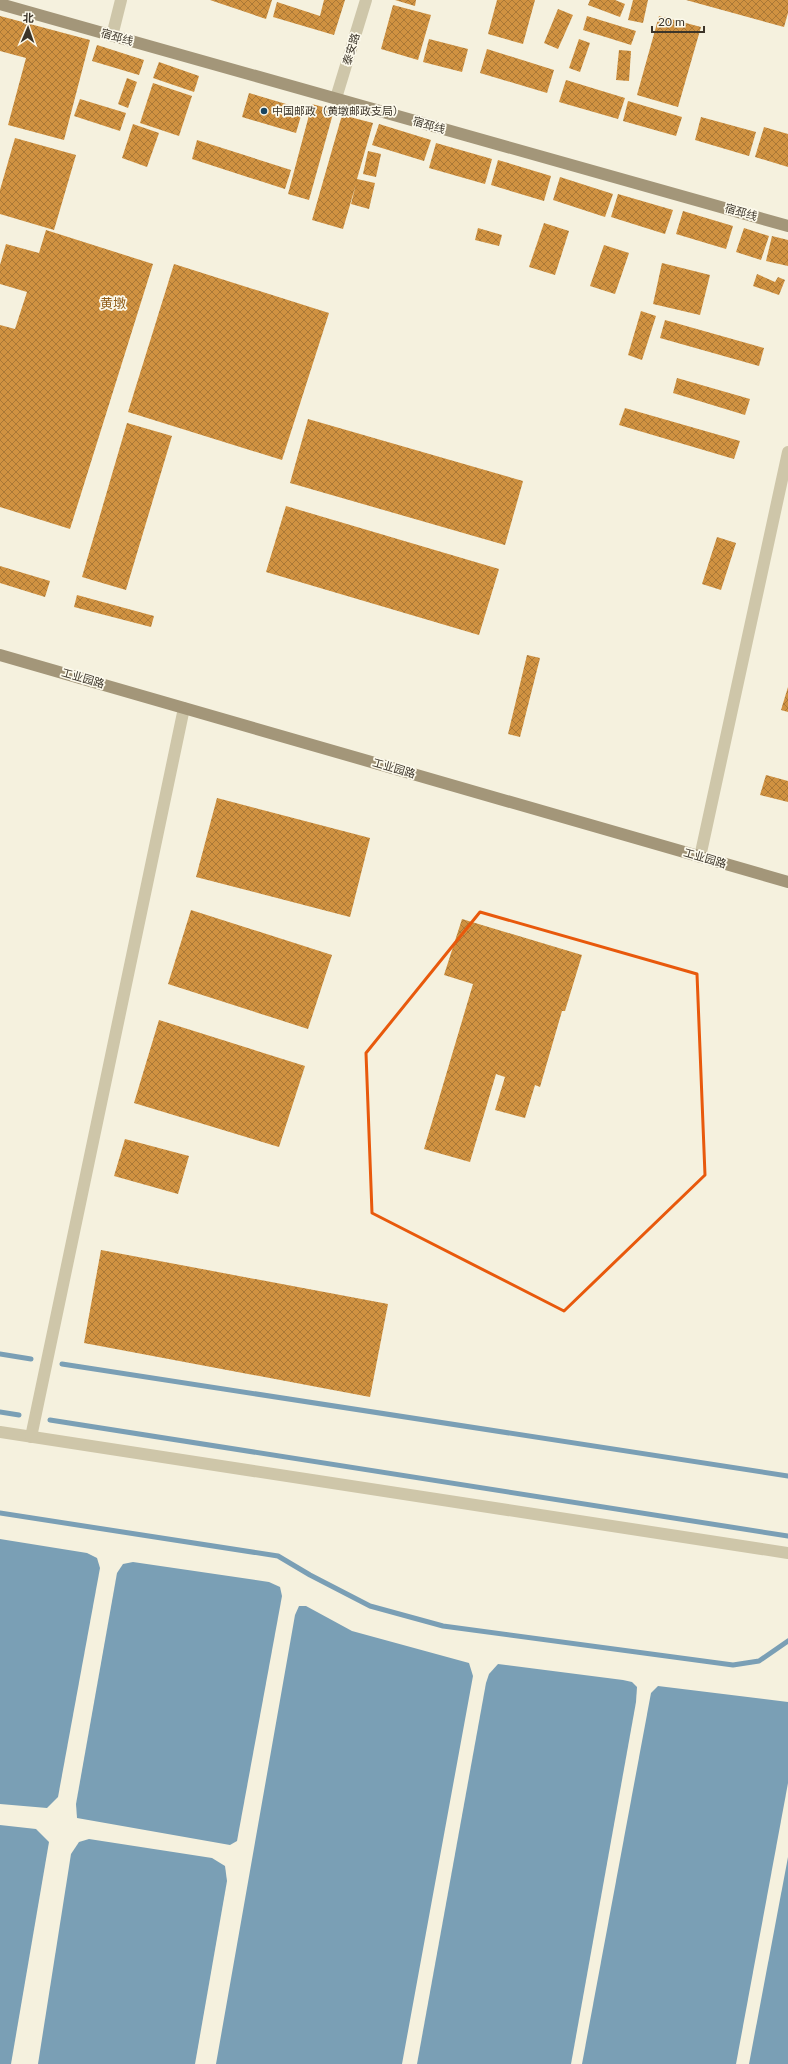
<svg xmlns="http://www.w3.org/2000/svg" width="788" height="2064" font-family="Lato,'Noto Sans SC',sans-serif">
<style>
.water{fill:#7a9fb5}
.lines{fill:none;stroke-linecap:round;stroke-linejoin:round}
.stream{stroke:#7a9fb5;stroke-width:5}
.building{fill:url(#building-cross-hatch)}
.street{stroke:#cec6a9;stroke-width:12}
.secondary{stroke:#a39679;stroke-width:12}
.marked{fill:none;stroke:#e8590c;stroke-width:3;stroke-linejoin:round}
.poi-dot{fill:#1a4561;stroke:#fcf9eb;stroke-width:1.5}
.labels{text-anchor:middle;stroke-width:3.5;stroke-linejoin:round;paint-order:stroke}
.street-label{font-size:11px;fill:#3b3429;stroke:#fcf9eb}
.poi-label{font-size:11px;fill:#3b3429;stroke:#fcf9eb;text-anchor:start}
.quarter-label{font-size:13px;fill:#915e1b;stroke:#fcf9eb}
</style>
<defs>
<pattern id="building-cross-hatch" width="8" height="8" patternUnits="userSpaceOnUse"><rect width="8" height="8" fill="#d09241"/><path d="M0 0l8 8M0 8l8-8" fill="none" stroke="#aa7836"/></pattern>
</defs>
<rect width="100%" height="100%" fill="#f5f1de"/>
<!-- water -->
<g class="water">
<path d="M0,1539L87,1553L97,1558L100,1568L58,1797L47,1808L0,1804Z"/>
<path d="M133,1562L269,1582L280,1587L282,1596L237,1841L230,1845L77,1818L76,1804L117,1573L123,1564Z"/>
<path d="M299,1606H306L352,1631L469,1663L473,1676L402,2064H216L295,1615Z"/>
<path d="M498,1664L623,1680L632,1682L637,1687L636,1702L571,2064H417L486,1683L489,1674Z"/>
<path d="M658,1686L788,1702V1783L736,2064H582L651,1693Z"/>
<path d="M0,1825L36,1829L49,1842L11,2064H0Z"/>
<path d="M89,1839L212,1858L225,1866L227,1881L195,2064H38L71,1854L79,1842Z"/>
<path d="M788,1857V2064H749Z"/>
</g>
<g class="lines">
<!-- stream -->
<g class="stream">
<path d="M0,1354L31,1359"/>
<path d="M62,1364L788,1476"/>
<path d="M0,1412L19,1415"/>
<path d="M50,1420L788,1536"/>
<path d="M0,1513L278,1556L310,1575L370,1606L443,1626L733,1665L759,1661L788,1641"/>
</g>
</g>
<!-- building -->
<g class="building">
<path d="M210,0H272L266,19Z"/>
<path d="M324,0H345L334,35L273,17L277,2L320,16Z"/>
<path d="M395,0H416L415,6Z"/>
<path d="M497,0H535L523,44L488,34Z"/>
<path d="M590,0H615L625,4L620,17L588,5Z"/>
<path d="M633,0H648L643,23L628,20Z"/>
<path d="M686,0H788V13L784,27Z"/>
<path d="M393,5L431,15L418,60L381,49Z"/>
<path d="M558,9L573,15L558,49L544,43Z"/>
<path d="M0,16L90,40L64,140L8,125L26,58L0,51Z"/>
<path d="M587,16L636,31L631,45L583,30Z"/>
<path d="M659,16L701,27L678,107L637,95Z"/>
<path d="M429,39L468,49L462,72L423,62Z"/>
<path d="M579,39L590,43L580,72L569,68Z"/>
<path d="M97,45L144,60L139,75L92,61Z"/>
<path d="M487,49L554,70L547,93L480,73Z"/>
<path d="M619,50L631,51L629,81L616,80Z"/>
<path d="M159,62L199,76L194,92L153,78Z"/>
<path d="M127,78L137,82L128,108L118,104Z"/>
<path d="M566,80L625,98L618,119L559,102Z"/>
<path d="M153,83L192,96L179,136L140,123Z"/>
<path d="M249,93L303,109L296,133L242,117Z"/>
<path d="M80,99L126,113L120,131L74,116Z"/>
<path d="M628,101L682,117L676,136L623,121Z"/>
<path d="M312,104L334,110L309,200L288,194Z"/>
<path d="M342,115L373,123L357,179L375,183L369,209L351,204L356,184L343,229L312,220Z"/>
<path d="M701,117L756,132L749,156L695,140Z"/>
<path d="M133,124L159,133L147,167L122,158Z"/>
<path d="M379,124L431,140L424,161L372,145Z"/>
<path d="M764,127L788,134V167L755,157Z"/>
<path d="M15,138L76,155L54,230L0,214V190Z"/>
<path d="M197,140L291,170L285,189L192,159Z"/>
<path d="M436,143L492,159L485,184L429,168Z"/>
<path d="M368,151L381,154L376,177L363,174Z"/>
<path d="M498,160L551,176L544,201L491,185Z"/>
<path d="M560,177L613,194L605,217L553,200Z"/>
<path d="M618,194L673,210L665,234L611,217Z"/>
<path d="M683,211L733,226L726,249L676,234Z"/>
<path d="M544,223L569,231L555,275L529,267Z"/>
<path d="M478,228L502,235L499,246L475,240Z"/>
<path d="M744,228L769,236L761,260L736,252Z"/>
<path d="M46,230L153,264L70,529L0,507V325L15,329L27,292L0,284V265L6,244L39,253Z"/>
<path d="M772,236L788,240V266L766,261Z"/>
<path d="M604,245L629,253L615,294L590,286Z"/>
<path d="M662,263L710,275L700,315L653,304Z"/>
<path d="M174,264L329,313L282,460L128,412Z"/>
<path d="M757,274L775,282L778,277L785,280L779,295L753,286Z"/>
<path d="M641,311L656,316L642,360L628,355Z"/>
<path d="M665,320L764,348L759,366L660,338Z"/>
<path d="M677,378L750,399L745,415L673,393Z"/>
<path d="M625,408L740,441L734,459L619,425Z"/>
<path d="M308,419L523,481L505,545L290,483Z"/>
<path d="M127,423L172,436L126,590L82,577Z"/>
<path d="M286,506L499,569L479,635L266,572Z"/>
<path d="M717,537L736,543L721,590L702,584Z"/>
<path d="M0,566L50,581L45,597L0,583Z"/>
<path d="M77,595L154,616L151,627L74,607Z"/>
<path d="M527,655L540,658L520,737L508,734Z"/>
<path d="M788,687V712L781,710Z"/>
<path d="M766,775L788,781V802L760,795Z"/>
<path d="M217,798L370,838L350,917L196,877Z"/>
<path d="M191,910L332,955L308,1029L168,984Z"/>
<path d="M462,919L582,955L565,1011H562L540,1087L535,1085L525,1118L495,1110L505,1077L496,1074L470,1162L424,1149L473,984L444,975Z"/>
<path d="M159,1020L305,1066L279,1147L134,1103Z"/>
<path d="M125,1139L189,1156L178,1194L114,1176Z"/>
<path d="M101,1250L388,1304L370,1397L84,1343Z"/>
</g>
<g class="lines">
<!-- street -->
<g class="street">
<path d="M112,36L121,0"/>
<path d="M336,98L366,0"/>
<path d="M700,857L788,452"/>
<path d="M0,1432L788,1553"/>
<path d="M31,1437L184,708"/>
</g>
<!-- secondary -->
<g class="secondary">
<path d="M0,4L788,226"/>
<path d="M0,655L788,882"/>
</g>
</g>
<!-- marked area -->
<path class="marked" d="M480,912L697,974L705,1175L564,1311L372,1213L366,1053Z"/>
<!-- markers -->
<circle class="poi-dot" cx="264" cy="111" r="4"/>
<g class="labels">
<!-- street labels -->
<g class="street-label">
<text transform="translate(117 37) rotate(16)" y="4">宿邳线</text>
<text transform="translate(351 49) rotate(-73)" y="4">泰安路</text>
<text transform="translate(429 125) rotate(16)" y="4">宿邳线</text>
<text transform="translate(741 212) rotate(16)" y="4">宿邳线</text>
<text transform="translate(83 678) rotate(16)" y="4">工业园路</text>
<text transform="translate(394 768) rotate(16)" y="4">工业园路</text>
<text transform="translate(705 858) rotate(16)" y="4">工业园路</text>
</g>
<!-- poi labels -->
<g class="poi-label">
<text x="272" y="115">中国邮政（黄墩邮政支局）</text>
</g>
<!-- quarter labels -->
<g class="quarter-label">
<text x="113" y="308">黄墩</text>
</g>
</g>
<!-- north arrow -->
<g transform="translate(28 28) rotate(2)" stroke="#fcf9eb" stroke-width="3" paint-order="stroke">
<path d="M0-3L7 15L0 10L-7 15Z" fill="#3b3429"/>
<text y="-6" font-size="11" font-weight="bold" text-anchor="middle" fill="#3b3429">北</text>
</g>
<!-- scale -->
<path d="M652 26v6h52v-6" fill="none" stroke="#3b3429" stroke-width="2"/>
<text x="658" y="26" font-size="12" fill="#3b3429" stroke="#fcf9eb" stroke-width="3" paint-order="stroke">20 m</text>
</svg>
